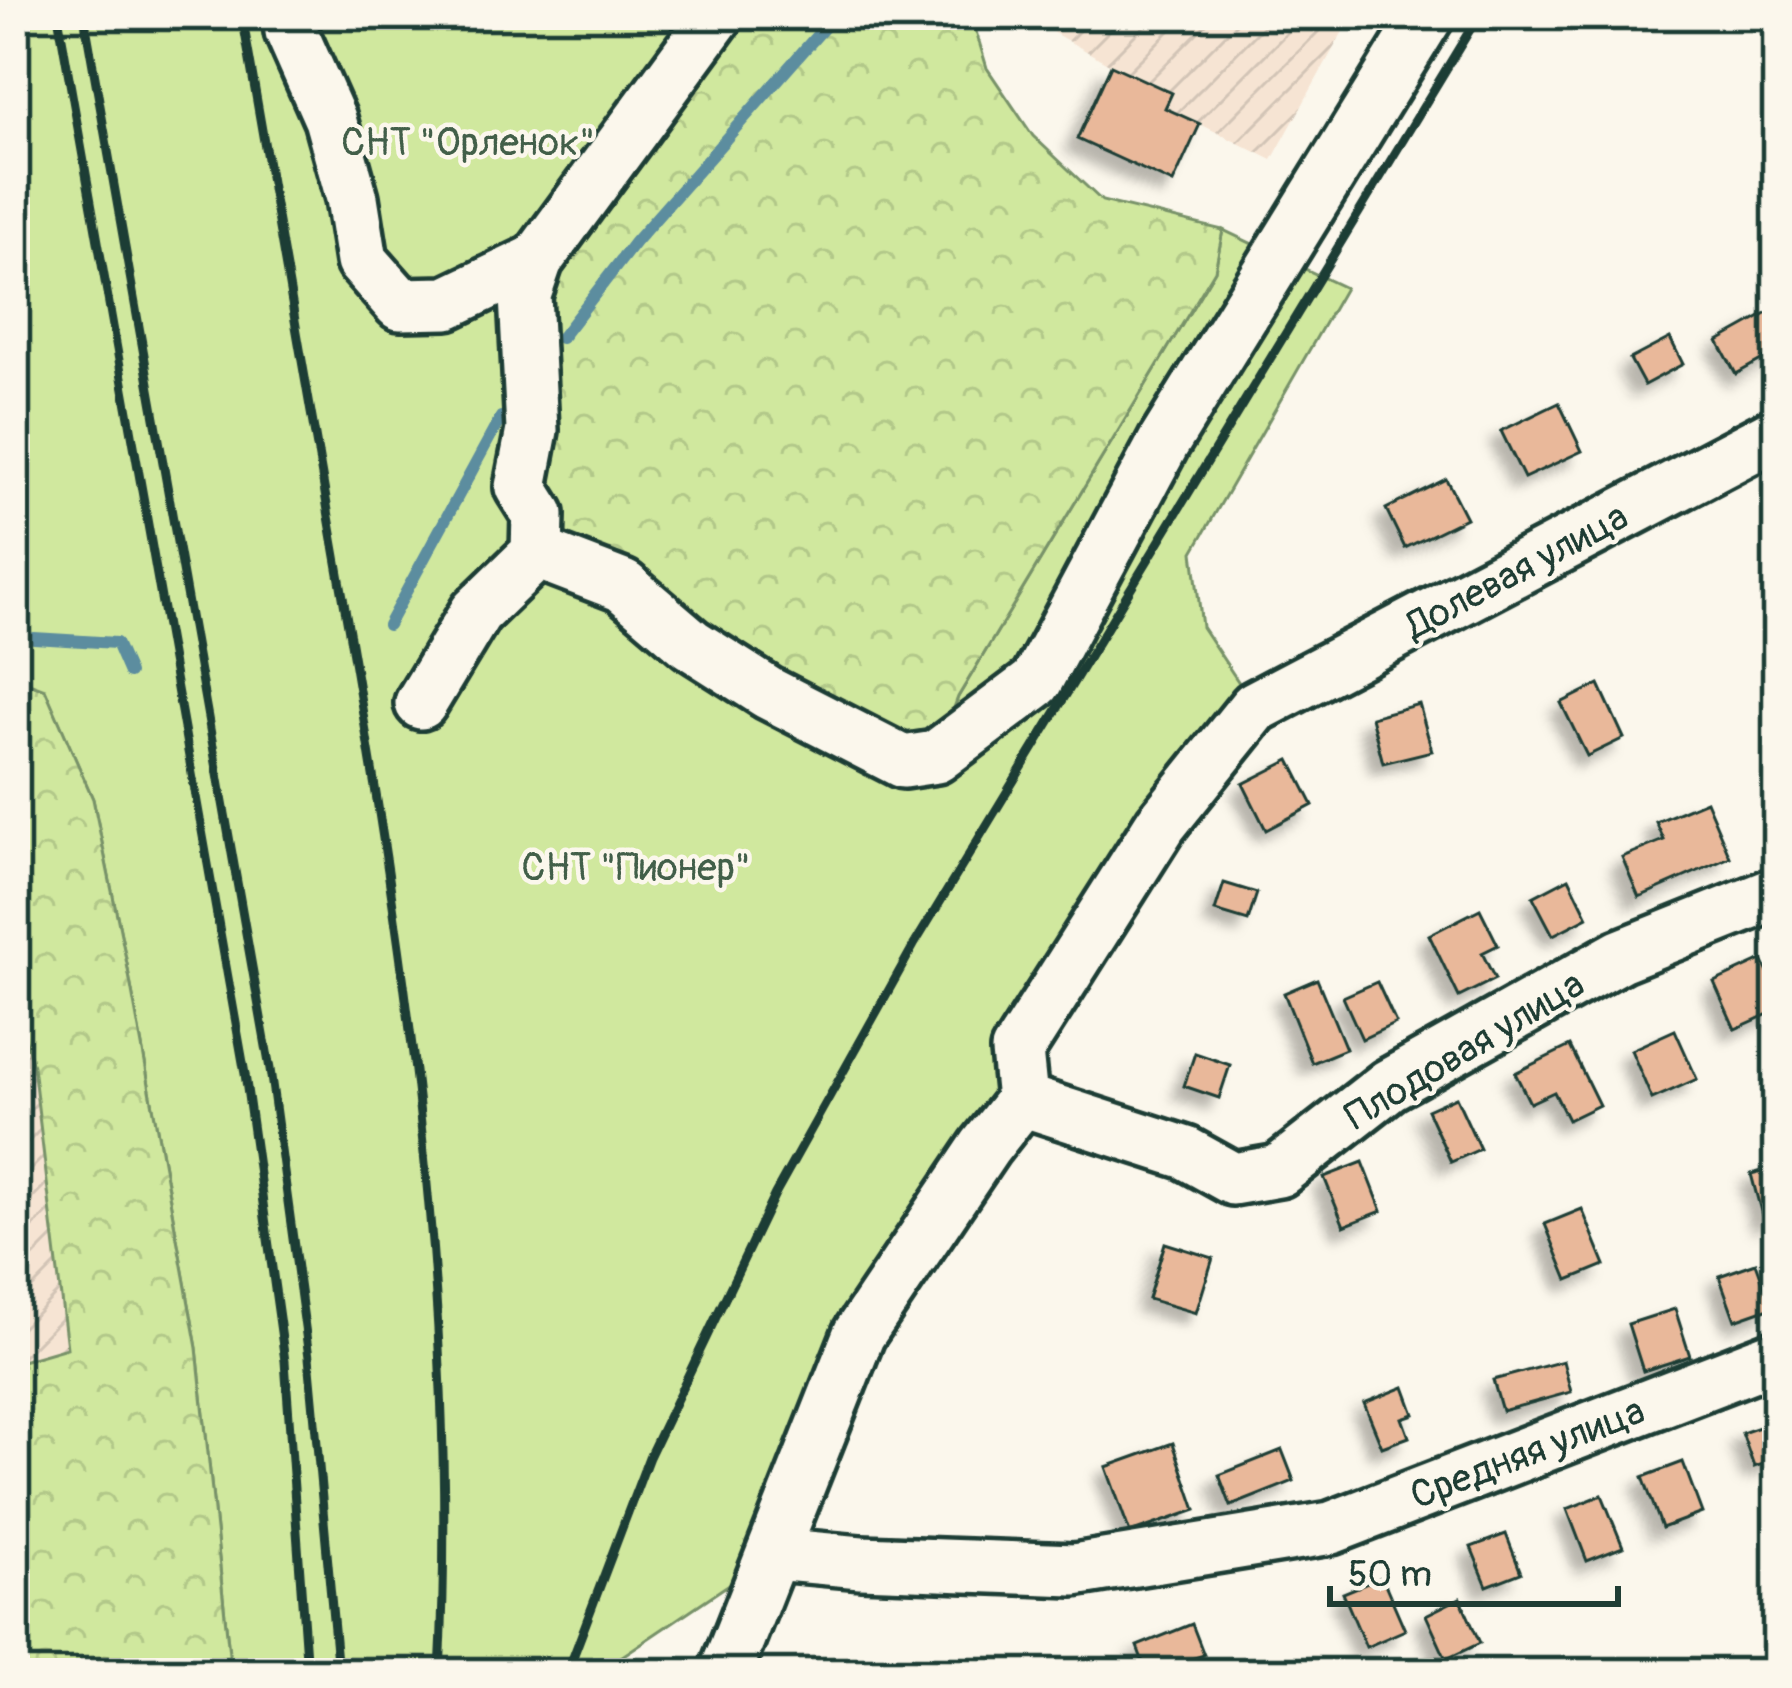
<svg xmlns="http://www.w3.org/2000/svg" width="1792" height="1688" font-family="Pangolin,sans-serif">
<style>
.industrial{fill:url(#industrial-furrows)}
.green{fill:#d0e89e;stroke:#789269;stroke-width:3}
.forest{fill:url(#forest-crowns);stroke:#789269;stroke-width:3}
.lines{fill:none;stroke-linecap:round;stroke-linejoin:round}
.stream{stroke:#5c8d9f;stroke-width:12}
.building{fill:#e9b89a;stroke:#1f3d34;stroke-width:3;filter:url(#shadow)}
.minor-casing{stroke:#1f3d34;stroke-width:60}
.minor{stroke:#fbf7ec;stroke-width:51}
.rail{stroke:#1f3d34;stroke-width:9}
.labels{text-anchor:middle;stroke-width:9;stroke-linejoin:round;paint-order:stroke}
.park-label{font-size:39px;fill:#425f49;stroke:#fbf7ec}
.street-label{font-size:39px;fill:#1f3d34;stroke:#fbf7ec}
</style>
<defs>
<pattern id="industrial-furrows" width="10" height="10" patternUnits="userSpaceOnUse" patternTransform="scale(3)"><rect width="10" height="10" fill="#f6e4d3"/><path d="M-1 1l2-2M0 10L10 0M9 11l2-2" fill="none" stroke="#d2c4b6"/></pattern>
<pattern id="forest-crowns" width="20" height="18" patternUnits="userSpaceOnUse" patternTransform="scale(3)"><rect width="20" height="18" fill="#d0e89e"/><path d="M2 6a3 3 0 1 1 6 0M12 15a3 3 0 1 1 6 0" fill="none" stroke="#b2c889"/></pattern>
<filter id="shadow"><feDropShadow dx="-11" dy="11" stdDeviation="6" flood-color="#0004"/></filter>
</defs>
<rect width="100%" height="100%" fill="#fbf7ec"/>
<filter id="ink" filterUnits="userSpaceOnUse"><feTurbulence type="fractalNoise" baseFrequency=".00833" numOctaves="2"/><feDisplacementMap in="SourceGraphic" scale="24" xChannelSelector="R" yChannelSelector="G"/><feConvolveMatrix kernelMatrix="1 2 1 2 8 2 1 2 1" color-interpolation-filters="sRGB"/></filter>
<g filter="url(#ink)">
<!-- industrial -->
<g class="industrial">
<path d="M1022,15H1352L1272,160L1200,124L1173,183L1077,139L1111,65Z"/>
<path d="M15,1000L33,1066L67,1349L15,1363Z"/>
</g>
<!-- green -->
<path class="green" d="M15,15H717L936,757L958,697L1215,270L1223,230L1345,288L1193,552L1202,627L1255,707L1161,824L1022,1100L859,1334L774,1554L597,1673H231L197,1348L127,964L93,799L45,690L15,678Z"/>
<!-- forest -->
<g class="forest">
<path d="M717,15H971L987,68L1033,136L1102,201L1223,230L1215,270L958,697L936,757L537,553L525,295Z"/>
<path d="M15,678L45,689L93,799L127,964L197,1348L231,1673H15V1363L67,1348L33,1066L15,1000Z"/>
</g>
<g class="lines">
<!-- stream -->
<g class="stream">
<path d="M561,338L635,242L835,15"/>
<path d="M388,625L501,417"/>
<path d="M34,638L116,643L129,673"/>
</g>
</g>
<!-- building -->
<g class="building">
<path d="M1111,65L1172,93L1165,108L1200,124L1173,183L1077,139Z"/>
<path d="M1770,312L1777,324V351L1736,374L1718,341Z"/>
<path d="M1670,338L1683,364L1644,385L1630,359Z"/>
<path d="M1559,403L1582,451L1524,478L1501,431Z"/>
<path d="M1446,479L1466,518L1405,548L1386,509Z"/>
<path d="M1599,684L1624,738L1587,756L1561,703Z"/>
<path d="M1419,704L1432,751L1383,763L1371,717Z"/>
<path d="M1290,760L1313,805L1266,830L1243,784Z"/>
<path d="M1706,801L1730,857L1639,897L1622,857L1664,840L1656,822Z"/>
<path d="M1569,878L1588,917L1553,935L1533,897Z"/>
<path d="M1224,883L1257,893L1248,921L1215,911Z"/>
<path d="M1480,909L1498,945L1482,953L1495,979L1459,997L1429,935Z"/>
<path d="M1762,960L1777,992V1010L1735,1029L1714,982Z"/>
<path d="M1317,979L1346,1049L1312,1063L1284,993Z"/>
<path d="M1377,982L1396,1023L1362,1039L1343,997Z"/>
<path d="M1675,1030L1697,1079L1652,1099L1631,1050Z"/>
<path d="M1570,1046L1599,1105L1568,1120L1554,1092L1530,1103L1515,1073Z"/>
<path d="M1195,1053L1230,1065L1219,1098L1184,1086Z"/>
<path d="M1456,1097L1480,1149L1451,1162L1427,1110Z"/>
<path d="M1363,1162L1382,1211L1344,1226L1324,1177Z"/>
<path d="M1777,1167V1215L1763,1219L1751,1174Z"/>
<path d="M1582,1209L1605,1265L1568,1280L1545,1224Z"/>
<path d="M1165,1243L1213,1258L1196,1313L1148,1299Z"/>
<path d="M1756,1263L1772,1307L1735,1320L1719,1276Z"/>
<path d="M1675,1309L1690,1356L1643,1371L1628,1324Z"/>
<path d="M1563,1361L1571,1392L1502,1411L1493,1380Z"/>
<path d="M1404,1387L1414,1414L1402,1418L1409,1437L1382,1447L1364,1403Z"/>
<path d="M1777,1421V1459L1754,1467L1742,1433Z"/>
<path d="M1173,1443L1196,1510L1130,1533L1106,1467Z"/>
<path d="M1282,1450L1294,1481L1231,1506L1219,1475Z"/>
<path d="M1683,1462L1702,1513L1662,1528L1643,1477Z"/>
<path d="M1602,1495L1623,1547L1587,1561L1567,1509Z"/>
<path d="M1506,1534L1521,1573L1487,1586L1471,1547Z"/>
<path d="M1382,1577L1405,1630L1366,1647L1343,1593Z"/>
<path d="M1460,1598L1480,1643L1446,1659L1426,1615Z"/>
<path d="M1192,1624L1204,1655L1147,1673L1137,1646Z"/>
</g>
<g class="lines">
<defs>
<g id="minor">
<path d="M289,15L291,31L330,119L352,198L362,261L400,304L447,303L537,260"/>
<path d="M537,553L623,586L691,644L768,693L903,762L936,757L1036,682L1164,442L1428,15"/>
<path d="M421,703L476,612L537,553L538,514L521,487L532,430L525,295L537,260L717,15"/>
<path d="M1022,1100L1186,1153L1233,1179L1279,1171L1389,1085L1620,956L1777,893"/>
<path d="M774,1554L861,1562L1074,1570L1331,1528L1777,1356"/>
<path d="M725,1673L859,1334L985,1147L1022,1100L1017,1051L1161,824L1255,707L1777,433"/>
</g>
</defs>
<!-- minor casing -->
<use href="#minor" class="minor-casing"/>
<!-- minor -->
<use href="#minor" class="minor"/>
<!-- rail -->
<g class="rail">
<path d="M58,15L245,1074L285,1361L307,1673"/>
<path d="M84,15L270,1069L309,1357L338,1673"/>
<path d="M242,15C276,209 310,403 343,597C405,953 459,1311 440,1673"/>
<path d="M567,1673L649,1457L775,1194L914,945L1479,15"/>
</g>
</g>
</g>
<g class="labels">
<!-- park labels -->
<g class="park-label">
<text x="468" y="155">СНТ "Орленок"</text>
<text x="636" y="880">СНТ "Пионер"</text>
</g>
<!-- street labels -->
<g class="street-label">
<text transform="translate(1516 570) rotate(-28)" y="14">Долевая улица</text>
<text transform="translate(1464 1049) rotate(-31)" y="14">Плодовая улица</text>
<text transform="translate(1527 1452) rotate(-21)" y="14">Средняя улица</text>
</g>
</g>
<!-- margin -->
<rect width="1792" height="1688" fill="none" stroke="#fbf7ec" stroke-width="60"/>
<rect x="30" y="30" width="1732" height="1628" fill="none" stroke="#1f3d34" stroke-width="4.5" filter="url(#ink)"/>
<!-- scale -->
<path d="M1330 1586v18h288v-18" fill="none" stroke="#1f3d34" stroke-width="6"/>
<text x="1348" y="1586" font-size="36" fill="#1f3d34" stroke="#fbf7ec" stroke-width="9" paint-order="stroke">50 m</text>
</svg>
